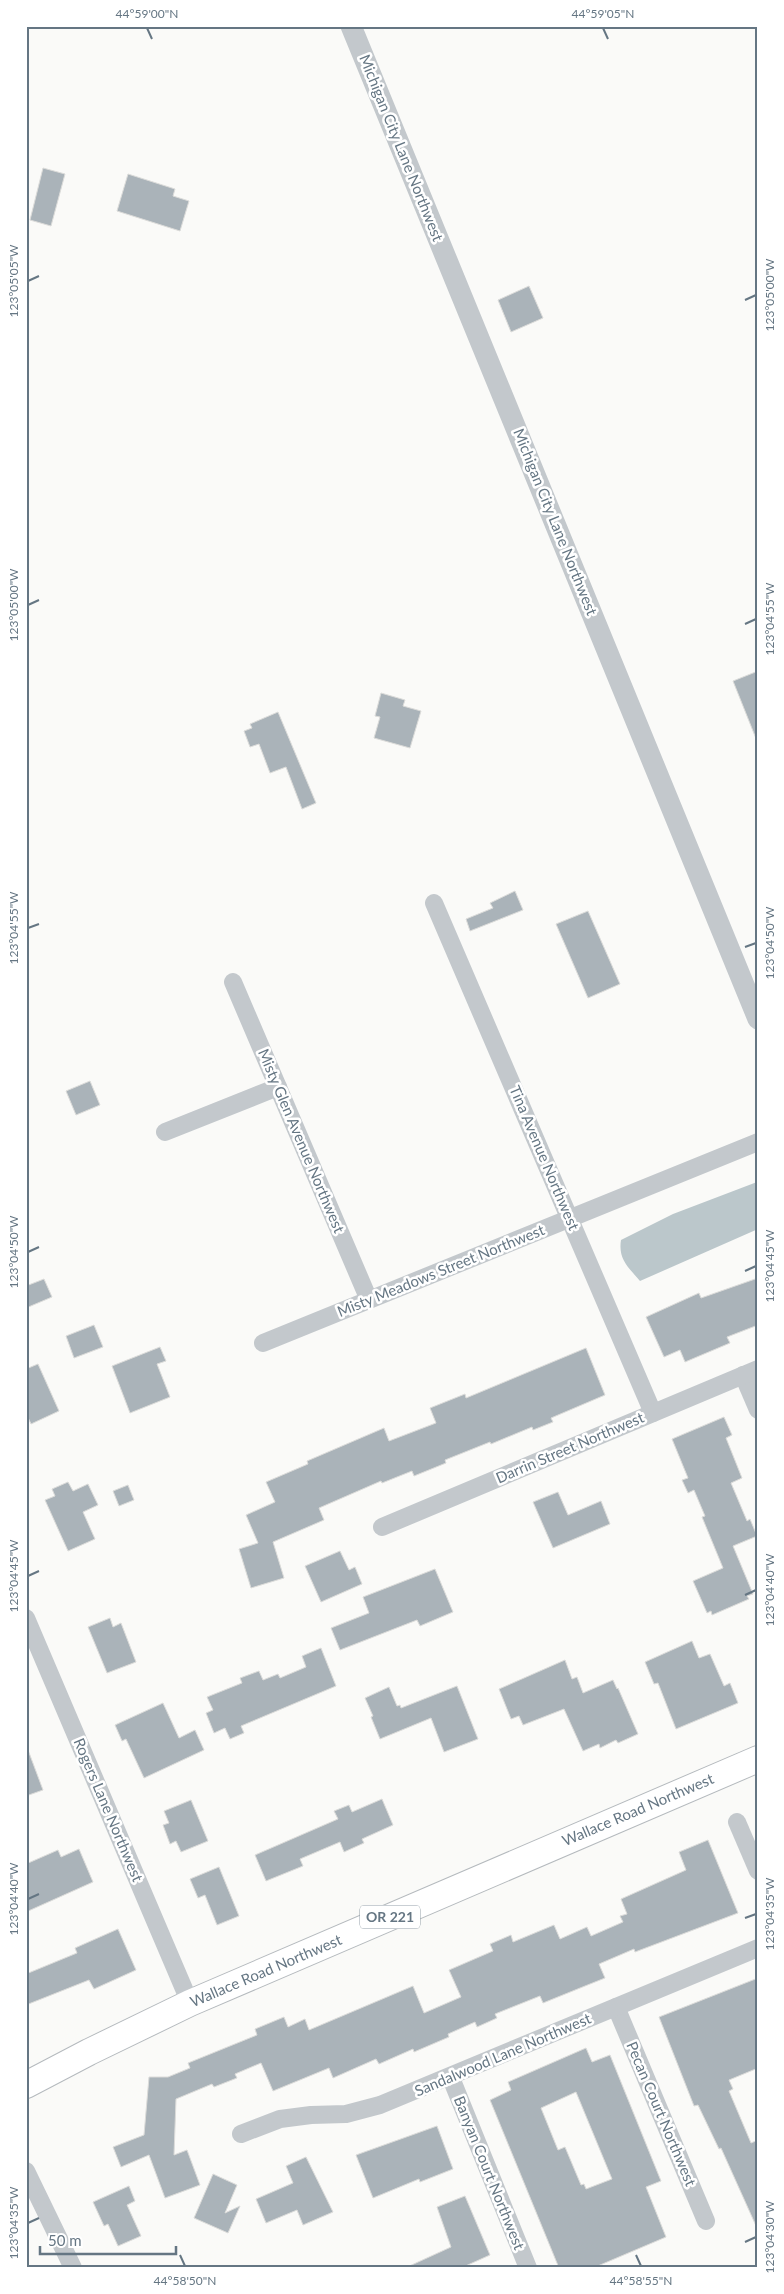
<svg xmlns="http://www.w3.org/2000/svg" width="784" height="2294" font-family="Lato,sans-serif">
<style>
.water{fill:#bbc7cb}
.building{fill:#aab3b9;stroke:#dcdcda;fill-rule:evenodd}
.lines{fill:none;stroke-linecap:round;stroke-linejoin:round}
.primary-casing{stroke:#b5babe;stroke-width:28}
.minor{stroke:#c3c8cc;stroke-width:18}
.tertiary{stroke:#c3c8cc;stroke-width:21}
.primary{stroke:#fff;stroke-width:26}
.ticks{fill:none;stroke:#657683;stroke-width:2}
.labels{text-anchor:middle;stroke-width:5;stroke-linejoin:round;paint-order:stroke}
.shield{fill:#fff;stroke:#939fa8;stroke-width:1}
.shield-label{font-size:14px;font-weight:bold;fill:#657683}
.street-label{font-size:15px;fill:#657683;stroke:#fff}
.neatline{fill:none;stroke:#657683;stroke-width:2}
.ticks-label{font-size:12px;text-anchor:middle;fill:#657683}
</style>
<rect width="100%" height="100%" fill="#fafaf8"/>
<!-- water -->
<path class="water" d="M757,1182L758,1229L640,1281C628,1267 618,1259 621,1240L673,1214Z"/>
<!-- building -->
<g class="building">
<path d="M43,168L65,174L51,226L30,220Z"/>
<path d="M128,174L175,189L173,196L189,201L180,231L117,211Z"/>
<path d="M529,286L543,318L511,332L498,300Z"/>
<path d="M758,671V741H757L733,681Z"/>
<path d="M381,693L405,700L403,706L421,711L410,748L374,738L380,717L375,716Z"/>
<path d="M278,712L316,803L302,809L286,767L270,773L259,744L250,747L244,731L252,728L250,724Z"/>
<path d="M515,891L523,910L470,931L466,919L493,908L490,903Z"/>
<path d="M588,911L620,984L588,998L556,924Z"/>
<path d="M90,1081L100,1105L76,1115L66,1091Z"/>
<path d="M758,1278V1325L727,1337L730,1343L685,1362L680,1350L664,1357L646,1317L699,1293L701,1298Z"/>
<path d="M44,1279L52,1297L26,1308V1286Z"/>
<path d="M94,1325L103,1347L74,1358L66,1336Z"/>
<path d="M160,1347L166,1361L157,1364L170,1397L130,1413L112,1366Z"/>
<path d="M586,1348L605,1395L551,1418L553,1422L533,1430L532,1427L491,1444L490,1442L445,1460L446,1463L414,1476L412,1471L382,1483L381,1481L319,1508L324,1520L273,1542L284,1578L251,1588L239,1549L258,1543L246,1515L275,1502L266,1482L308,1464L307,1461L384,1428L389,1441L436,1423L430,1408L465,1394L466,1398Z"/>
<path d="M38,1364L59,1411L31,1424L26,1413V1369Z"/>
<path d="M724,1417L732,1435L726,1438L742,1478L731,1483L747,1521L750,1519L757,1536L733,1546L753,1594L747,1596L749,1599L712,1615L711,1611L707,1613L693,1581L723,1568L702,1517L705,1516L694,1490L688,1493L682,1480L688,1478L672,1439Z"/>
<path d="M68,1482L73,1491L88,1484L98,1505L83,1512L95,1539L68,1551L45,1500L55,1496L52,1489Z"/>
<path d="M128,1485L134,1500L119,1506L113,1491Z"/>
<path d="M558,1492L568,1515L601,1501L610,1524L553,1548L533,1502Z"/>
<path d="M340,1551L349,1570L355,1567L362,1584L321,1602L305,1566Z"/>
<path d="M435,1569L453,1612L420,1626L417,1620L340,1650L331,1628L369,1613L363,1597Z"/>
<path d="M110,1618L113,1627L121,1623L136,1662L107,1673L88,1627Z"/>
<path d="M692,1641L699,1658L710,1654L724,1686L730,1683L738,1703L676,1729L658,1683L654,1684L645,1662Z"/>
<path d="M321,1648L336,1686L241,1726L244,1733L230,1739L225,1728L214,1733L206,1713L213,1710L207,1697L242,1683L240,1678L259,1671L263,1680L278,1674L280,1678L306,1667L302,1656Z"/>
<path d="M565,1660L572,1679L577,1677L583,1693L613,1680L617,1689L618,1688L638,1734L618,1743L616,1740L600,1748L599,1744L583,1751L564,1709L523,1725L519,1716L511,1719L499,1689Z"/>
<path d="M457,1686L478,1739L444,1752L431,1718L380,1739L371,1717L373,1716L365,1698L389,1687L397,1706L400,1705L401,1708Z"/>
<path d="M163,1703L179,1738L195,1730L204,1750L144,1778L126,1739L122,1741L115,1725Z"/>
<path d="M28,1750L43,1790L26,1796V1751Z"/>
<path d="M382,1799L393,1825L362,1839L364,1843L344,1852L340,1842L300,1859L303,1866L266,1881L255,1855L338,1819L334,1811L349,1805L352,1812Z"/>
<path d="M191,1800L208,1841L181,1852L176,1841L170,1844L163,1825L169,1823L164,1811Z"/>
<path d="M708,1840L738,1913L635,1952L634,1949L599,1964L605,1978L585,1986L543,2003L540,1996L495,2014L497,2018L477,2027L475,2022L448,2034L449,2037L414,2052L413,2049L379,2064L376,2059L333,2078L329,2068L273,2091L261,2063L235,2074L237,2078L214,2087L212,2084L176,2099L174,2155L187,2150L200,2185L165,2198L149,2155L121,2167L113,2147L144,2135L149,2077H168L190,2068L188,2063L257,2035L255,2029L284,2017L288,2027L305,2019L309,2030L413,1986L424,2013L461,1997L449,1970L493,1951L490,1944L511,1935L513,1942L554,1925L560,1939L587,1927L591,1936L623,1922L620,1916L627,1914L621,1899L686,1870L679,1852Z"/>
<path d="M79,1849L93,1882L26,1912V1864L58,1850L61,1857Z"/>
<path d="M219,1867L239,1916L217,1925L205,1895L198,1898L190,1879Z"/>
<path d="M118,1929L136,1970L94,1989L89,1980L26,2005V1974L77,1953L75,1948Z"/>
<path d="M758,1978V2068L729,2080L733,2089L729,2091L751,2143L758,2140L757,2228L721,2148L719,2149L698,2105L694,2106L659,2017Z"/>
<path d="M586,2048L592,2062L610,2055L661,2181L646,2187L666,2237L593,2268H559L490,2100L511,2090L508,2082ZM576,2092L612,2179L586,2189L584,2184L581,2185L565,2147L558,2150L541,2108Z"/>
<path d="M437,2126L453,2169L420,2182L419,2179L373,2198L356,2155Z"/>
<path d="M306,2157L333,2212L303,2225L297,2210L266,2223L256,2199L293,2183L286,2166Z"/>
<path d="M213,2174L237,2185L225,2213L240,2206L228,2233L194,2218Z"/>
<path d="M129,2186L135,2201L127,2205L141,2236L118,2246L108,2224L104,2226L93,2202Z"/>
<path d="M465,2196L490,2255L461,2268H405L451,2247L437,2207Z"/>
</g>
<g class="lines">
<defs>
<path id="primary" d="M26,2085L89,2052L190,2003L758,1759"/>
</defs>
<!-- primary casing -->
<use href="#primary" class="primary-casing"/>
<!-- minor -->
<g class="minor">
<path d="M434,903L653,1413"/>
<path d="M233,982L369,1300"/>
<path d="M165,1132L278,1087"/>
<path d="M263,1343L758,1142"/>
<path d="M743,1375L758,1410"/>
<path d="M382,1527L758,1369"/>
<path d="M26,1618L190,2003"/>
<path d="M737,1822L758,1871"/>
<path d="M616,2007L706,2221"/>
<path d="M451,2078L528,2268"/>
<path d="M241,2134L280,2119L311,2115L346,2114L380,2105L758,1948"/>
<path d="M26,2171L73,2268"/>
</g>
<!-- tertiary -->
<path class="tertiary" d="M351,26L758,1019"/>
<!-- primary -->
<use href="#primary" class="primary"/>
</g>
<!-- ticks -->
<path class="ticks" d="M147,28L152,39M603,28L608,39M28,281L39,276M745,300L756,295M28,605L39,600M745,624L756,619M28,928L39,924M745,947L756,943M28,1252L39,1247M745,1271L756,1266M28,1576L39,1571M745,1595L756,1590M28,1899L39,1894M745,1918L756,1914M28,2223L39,2218M745,2242L756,2237M180,2255L185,2266M636,2255L641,2266"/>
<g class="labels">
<!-- shield labels -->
<rect class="shield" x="360" y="1905.5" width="60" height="23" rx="4"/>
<g class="shield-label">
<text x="390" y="1922">OR 221</text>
</g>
<!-- street labels -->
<g class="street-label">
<text transform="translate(401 148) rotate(68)" y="5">Michigan City Lane Northwest</text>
<text transform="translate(555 522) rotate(68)" y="5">Michigan City Lane Northwest</text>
<text transform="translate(301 1141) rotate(67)" y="5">Misty Glen Avenue Northwest</text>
<text transform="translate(544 1158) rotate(67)" y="5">Tina Avenue Northwest</text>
<text transform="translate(441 1271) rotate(-22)" y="5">Misty Meadows Street Northwest</text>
<text transform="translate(570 1448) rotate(-23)" y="5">Darrin Street Northwest</text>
<text transform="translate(108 1810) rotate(67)" y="5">Rogers Lane Northwest</text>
<text transform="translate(638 1810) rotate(-23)" y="5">Wallace Road Northwest</text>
<text transform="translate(266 1971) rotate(-23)" y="5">Wallace Road Northwest</text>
<text transform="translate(503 2055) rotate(-23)" y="5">Sandalwood Lane Northwest</text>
<text transform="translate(661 2114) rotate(67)" y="5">Pecan Court Northwest</text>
<text transform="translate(489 2173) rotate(68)" y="5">Banyan Court Northwest</text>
</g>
</g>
<!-- border -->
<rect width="784" height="2294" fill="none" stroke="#ffffff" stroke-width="55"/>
<!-- scale -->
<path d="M40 2246v8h136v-8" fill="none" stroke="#657683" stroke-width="2.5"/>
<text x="48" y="2246" font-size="15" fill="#657683" stroke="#ffffff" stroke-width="4" paint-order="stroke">50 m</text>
<rect x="28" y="28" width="728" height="2238" class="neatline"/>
<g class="ticks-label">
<text x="147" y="18">44°59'00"N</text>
<text x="603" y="18">44°59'05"N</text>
<text transform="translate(14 281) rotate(-90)" y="4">123°05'05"W</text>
<text transform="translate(770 295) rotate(-90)" y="4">123°05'00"W</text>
<text transform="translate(14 605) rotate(-90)" y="4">123°05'00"W</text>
<text transform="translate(770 619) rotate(-90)" y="4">123°04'55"W</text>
<text transform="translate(14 928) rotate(-90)" y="4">123°04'55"W</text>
<text transform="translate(770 943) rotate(-90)" y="4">123°04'50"W</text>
<text transform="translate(14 1252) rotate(-90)" y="4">123°04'50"W</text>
<text transform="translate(770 1266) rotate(-90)" y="4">123°04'45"W</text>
<text transform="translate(14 1576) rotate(-90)" y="4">123°04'45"W</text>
<text transform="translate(770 1590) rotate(-90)" y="4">123°04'40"W</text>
<text transform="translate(14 1899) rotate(-90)" y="4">123°04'40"W</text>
<text transform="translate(770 1914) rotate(-90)" y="4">123°04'35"W</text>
<text transform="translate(14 2223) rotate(-90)" y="4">123°04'35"W</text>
<text transform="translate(770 2237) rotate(-90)" y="4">123°04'30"W</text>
<text x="185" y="2285">44°58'50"N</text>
<text x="641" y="2285">44°58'55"N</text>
</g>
</svg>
